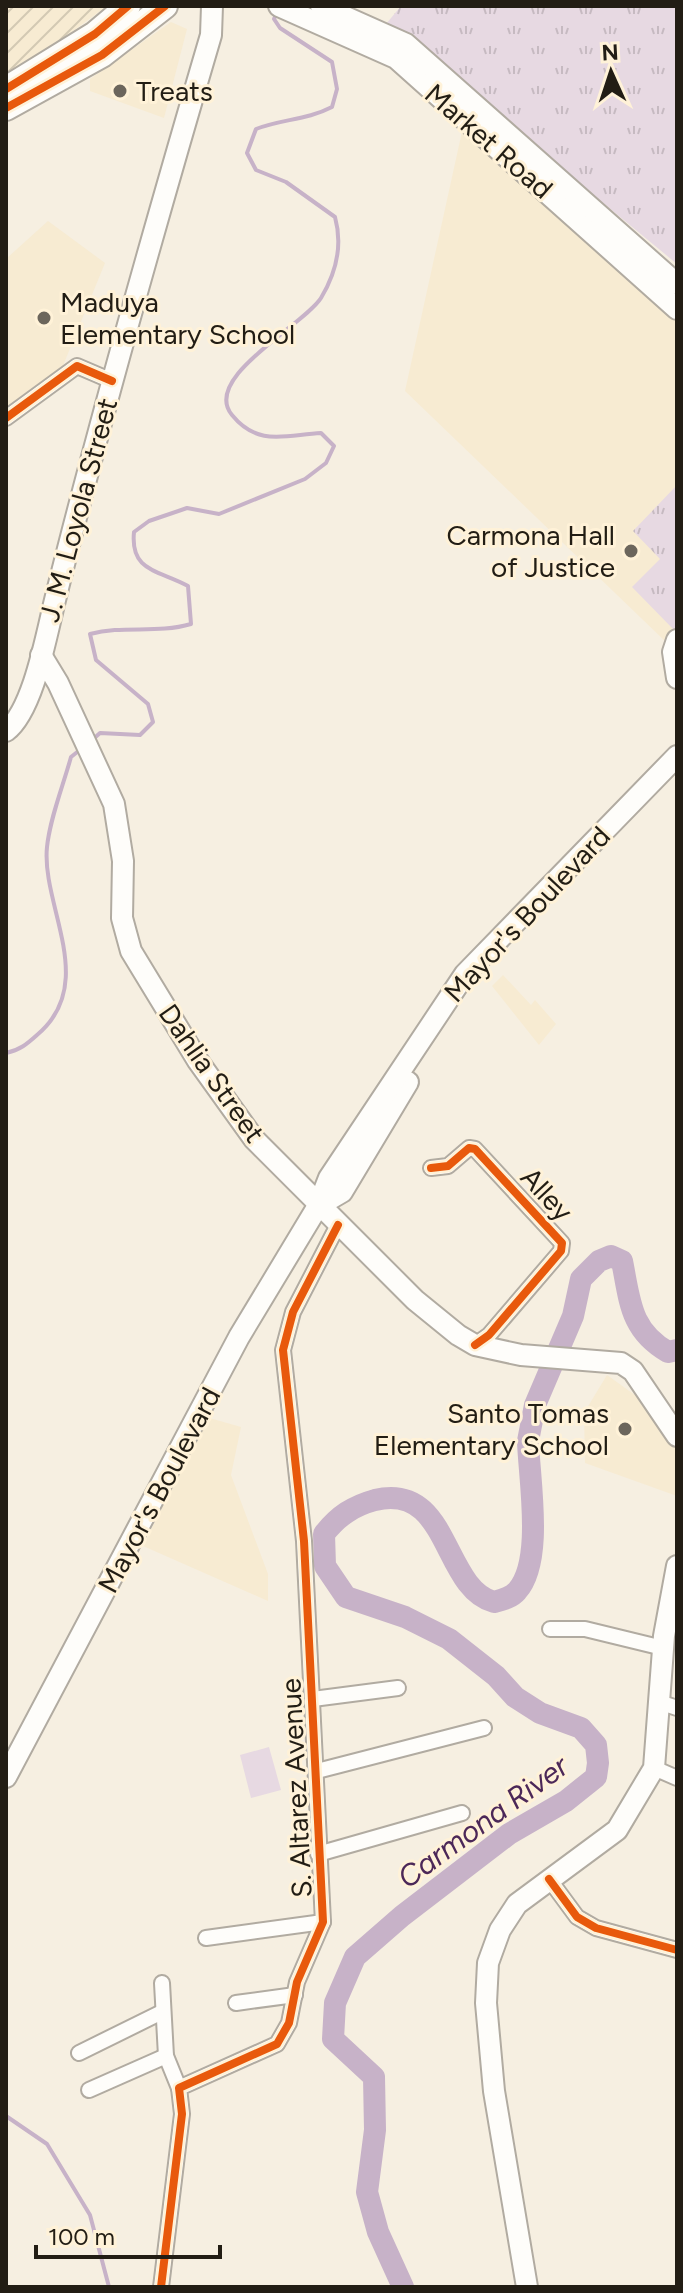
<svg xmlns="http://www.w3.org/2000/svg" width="683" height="2293" font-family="Figtree,sans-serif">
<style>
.built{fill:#f7ebd2}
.industrial{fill:url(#industrial-furrows)}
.grass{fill:url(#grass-tufts)}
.green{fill:#e7d9e2}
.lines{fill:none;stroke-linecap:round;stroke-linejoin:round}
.stream{stroke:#c7b2c8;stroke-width:4}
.river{stroke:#c7b2c8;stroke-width:22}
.minor-casing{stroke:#b1aba1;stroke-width:18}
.secondary-casing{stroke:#b1aba1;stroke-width:24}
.trunk-casing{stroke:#b1aba1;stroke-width:28}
.minor{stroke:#fefdfa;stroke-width:14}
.secondary{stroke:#fefdfa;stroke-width:20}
.trunk{stroke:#fefdfa;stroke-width:24}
.cycleway-casing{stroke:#fff2d8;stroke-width:13}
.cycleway{stroke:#e8590c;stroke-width:8}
.poi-dot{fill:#6c665c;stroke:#fff2d8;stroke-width:3}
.labels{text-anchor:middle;stroke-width:6;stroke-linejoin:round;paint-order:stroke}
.poi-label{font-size:28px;fill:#221d14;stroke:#fff2d8;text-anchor:start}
.street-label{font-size:28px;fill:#221d14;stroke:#fff2d8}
.water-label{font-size:30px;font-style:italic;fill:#4c2858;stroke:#fff2d8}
</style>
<defs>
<pattern id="industrial-furrows" width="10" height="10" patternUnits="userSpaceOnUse" patternTransform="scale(2)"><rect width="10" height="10" fill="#f7ebd2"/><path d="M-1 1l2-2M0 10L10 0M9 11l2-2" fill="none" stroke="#d3c9b3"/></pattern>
<pattern id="grass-tufts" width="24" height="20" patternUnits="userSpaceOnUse" patternTransform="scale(2)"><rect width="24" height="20" fill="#e7d9e2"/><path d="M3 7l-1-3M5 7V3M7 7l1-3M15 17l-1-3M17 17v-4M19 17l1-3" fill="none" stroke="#c6bac1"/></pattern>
</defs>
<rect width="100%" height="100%" fill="#f6efe1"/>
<!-- built -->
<g class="built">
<path d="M171,22L187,29L164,118L90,91V79Z"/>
<path d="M463,127L677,318V632L667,643L405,391Z"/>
<path d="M48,221L105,263L60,373L6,415V259Z"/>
<path d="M503,975L531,1005L535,1000L556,1024L539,1045L492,986Z"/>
<path d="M607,1375L646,1403L677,1445V1496L585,1463L584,1413Z"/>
<path d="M206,1417L241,1427L231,1475L268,1574V1601L143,1546Z"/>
</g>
<!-- industrial -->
<path class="industrial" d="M6,6H107L26,66L6,76Z"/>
<!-- grass -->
<g class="grass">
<path d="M401,6H677V264L386,24Z"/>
<path d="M677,485V627L674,630L632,587L660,559L633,531Z"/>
</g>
<!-- green -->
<path class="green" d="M269,1747L281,1790L251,1798L240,1755Z"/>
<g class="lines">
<!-- stream -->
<g class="stream">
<path d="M91,741L100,733L140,735L153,722L148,704L96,660L90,634C124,625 157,634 191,624L188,586C159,570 130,572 134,532L149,521L187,508L219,514L305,479L326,463L334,446L321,433C285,435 258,447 232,415C201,378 304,325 321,298C336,273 343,246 335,217L286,182L256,170L247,153L256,129C282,119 307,120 332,107L337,89L332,62L280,28L274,19L277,12"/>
<path d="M6,1053C20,1050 27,1044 37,1035C99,983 41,906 47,847C50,818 63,786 71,757L81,749"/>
<path d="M6,2116L47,2144L90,2215L109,2287"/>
</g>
<!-- river -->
<path class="river" d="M403,2287L378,2232L367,2192L375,2130L374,2077L333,2039L335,2003L355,1957L402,1916L509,1834L566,1801L596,1777L598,1763L596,1745L581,1728L540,1713L515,1697L496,1676L449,1639L405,1617L346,1597L325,1566L324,1534C338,1516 353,1506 375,1500C450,1482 442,1588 494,1602C502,1600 511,1598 517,1591C544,1561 529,1479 528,1441L535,1405L573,1316L581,1279L599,1261L611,1256L622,1261C630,1301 630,1330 668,1352L677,1350"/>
<defs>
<g id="minor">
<path d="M6,418L77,366L112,381"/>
<path d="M431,1168L448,1166L469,1148L475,1149L562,1243L561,1251L489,1335L475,1345"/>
<path d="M550,1629H585L663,1648"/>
<path d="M313,1699L398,1688"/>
<path d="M659,1702L677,1708"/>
<path d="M654,1768L677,1778"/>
<path d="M317,1771L484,1728"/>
<path d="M318,1854L462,1813"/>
<path d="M549,1879L577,1917L596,1928L677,1950"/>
<path d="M206,1938L323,1922"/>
<path d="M162,1983L166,2056L179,2088"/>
<path d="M236,2003L295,1995"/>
<path d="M79,2053L162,2012"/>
<path d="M89,2090L166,2056"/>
<path d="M161,2287L182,2114L179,2088L277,2044L289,2023L297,1982L323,1922L304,1541L283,1350L293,1312L338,1225"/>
</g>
<g id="secondary">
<path d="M279,6L396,58L677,309"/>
<path d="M321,6L406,44L677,284"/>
<path d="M677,640L673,652L677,678"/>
<path d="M41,655L58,683L114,804L123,861L122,918L131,951L198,1061L254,1139L415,1300L458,1335L475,1345L521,1355L621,1363L633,1371L677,1436"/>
<path d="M6,731C34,710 47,631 56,596C103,408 156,222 211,35L212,6"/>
<path d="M318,1206L342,1192L408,1082"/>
<path d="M6,1777L239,1337L318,1206L329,1178L465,974L677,756"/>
<path d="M527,2287L494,2091L486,2003L488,1963L500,1930L517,1904L617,1830L654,1768L664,1636L677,1566"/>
</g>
<g id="trunk">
<path d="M6,89L95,34L128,6"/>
<path d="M6,108L102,55L165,6"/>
</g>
</defs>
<!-- minor casing -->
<use href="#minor" class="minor-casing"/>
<!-- secondary casing -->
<use href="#secondary" class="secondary-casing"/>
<!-- trunk casing -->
<use href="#trunk" class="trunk-casing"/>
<!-- minor -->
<use href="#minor" class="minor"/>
<!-- secondary -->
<use href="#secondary" class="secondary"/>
<!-- trunk -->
<use href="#trunk" class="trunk"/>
<defs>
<g id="cycleway">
<path d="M6,89L95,34L128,6"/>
<path d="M6,108L102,55L165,6"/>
<path d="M6,418L77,366L112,381"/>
<path d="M431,1168L448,1166L469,1148L475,1149L562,1243L561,1251L489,1335L475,1345"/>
<path d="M549,1879L577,1917L596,1928L677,1950"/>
<path d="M161,2287L182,2114L179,2088L277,2044L289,2023L297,1982L323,1922L304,1541L283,1350L293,1312L338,1225"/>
</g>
</defs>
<!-- cycleway casing -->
<use href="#cycleway" class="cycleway-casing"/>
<!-- cycleway -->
<use href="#cycleway" class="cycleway"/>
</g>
<!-- markers -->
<g class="poi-dot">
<circle cx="120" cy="91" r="8"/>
<circle cx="44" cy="318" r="8"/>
<circle cx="631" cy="551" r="8"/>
<circle cx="625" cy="1429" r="8"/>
</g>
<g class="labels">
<!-- poi labels -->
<g class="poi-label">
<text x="136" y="101">Treats</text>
<text x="60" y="312">Maduya<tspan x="60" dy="32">Elementary School</tspan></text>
<text x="615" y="545" text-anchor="end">Carmona Hall<tspan x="615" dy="32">of Justice</tspan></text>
<text x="609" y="1423" text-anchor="end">Santo Tomas<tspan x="609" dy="32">Elementary School</tspan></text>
</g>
<!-- street labels -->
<g class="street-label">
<text transform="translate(489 141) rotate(41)" y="10">Market Road</text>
<text transform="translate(78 510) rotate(-75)" y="10">J. M. Loyola Street</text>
<text transform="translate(527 914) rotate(-47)" y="10">Mayor's Boulevard</text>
<text transform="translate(212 1073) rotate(55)" y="10">Dahlia Street</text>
<text transform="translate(547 1194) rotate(47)" y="10">Alley</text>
<text transform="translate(159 1490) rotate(-62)" y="10">Mayor's Boulevard</text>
<text transform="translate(296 1788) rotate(-93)" y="10">S. Altarez Avenue</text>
</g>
<!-- water labels -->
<g class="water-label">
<text transform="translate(483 1822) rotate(-36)" y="10">Carmona River</text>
</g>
</g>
<!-- border -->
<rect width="683" height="2293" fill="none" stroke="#221d14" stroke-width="16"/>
<!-- north arrow -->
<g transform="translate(611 72) rotate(357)" stroke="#fff2d8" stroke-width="6" paint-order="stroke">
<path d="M0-6L14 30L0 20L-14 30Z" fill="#221d14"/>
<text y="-12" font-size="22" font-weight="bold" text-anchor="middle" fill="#221d14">N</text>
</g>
<!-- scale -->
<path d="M36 2245v12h184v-12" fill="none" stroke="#221d14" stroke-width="4"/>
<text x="48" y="2245" font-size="24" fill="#221d14" stroke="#fff2d8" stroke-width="6" paint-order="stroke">100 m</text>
</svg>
